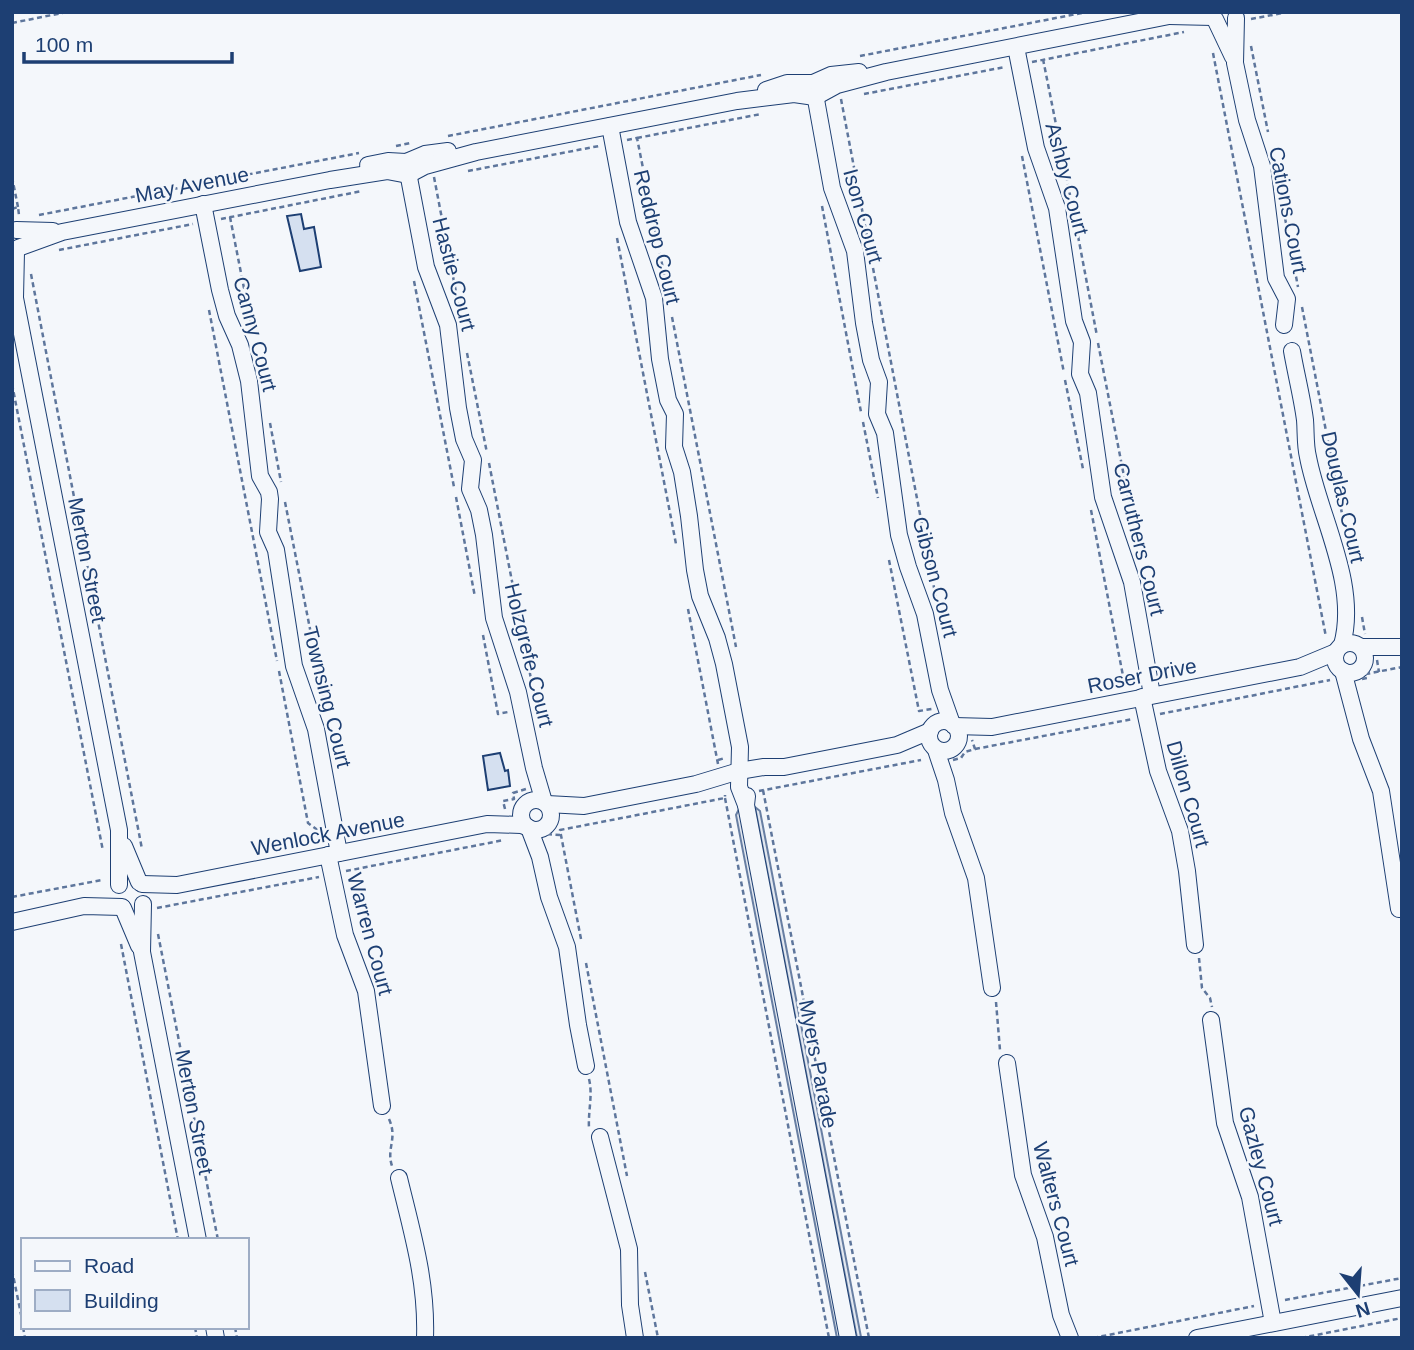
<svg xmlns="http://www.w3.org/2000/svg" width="1414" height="1350" font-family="Helvetica,sans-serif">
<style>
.parking{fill:#e3e8f0;stroke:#687fa3;stroke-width:2}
.building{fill:#d5e0f0;stroke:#1d3f73;stroke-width:2}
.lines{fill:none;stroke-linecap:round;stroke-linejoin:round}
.minor-casing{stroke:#1d3f73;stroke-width:18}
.path{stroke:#5e769c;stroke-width:2.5;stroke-dasharray:5 3.5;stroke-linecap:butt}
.minor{stroke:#f4f7fb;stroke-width:16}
.labels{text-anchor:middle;stroke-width:5;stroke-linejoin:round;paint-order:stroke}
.street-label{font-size:21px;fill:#1d3f73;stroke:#f4f7fb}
</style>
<rect width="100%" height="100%" fill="#f4f7fb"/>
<!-- parking -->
<g class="parking">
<path d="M755,807L760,811L861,1337L857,1338Z"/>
<path d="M739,809L741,816L842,1338H837L736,815Z"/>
</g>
<!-- building -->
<g class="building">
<path d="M301,214L304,229L314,227L321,267L300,271L287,216Z"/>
<path d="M500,753L505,771L508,770L510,786L488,790L483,756Z"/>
</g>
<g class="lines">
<defs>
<g id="minor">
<path d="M1169,16L1213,17"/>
<path d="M1236,18L1235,63L1247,120L1262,166L1276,278L1287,299L1284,325"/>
<path d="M1215,19L1233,57"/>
<path d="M1016,47L1036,148L1057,208L1074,321L1082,342L1080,374L1088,393L1103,497L1132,582L1152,695"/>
<path d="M813,83L832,188L855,251L864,323L871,360L879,382L877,414L885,433L899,535L908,567L925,614L940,690L952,724"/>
<path d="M766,90L787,83H813L831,75L859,72"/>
<path d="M610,126L628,222L654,298L660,359L668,400L675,414L674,447L682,472L689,516L695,570L700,596L717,638L724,664L740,747L739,787L746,805"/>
<path d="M406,162L426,267L448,325L458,408L464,439L473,460L470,489L479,510L484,535L494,618L518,692L534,768L544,802"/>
<path d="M368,165L388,161L406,162L425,154L448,151"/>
<path d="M203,204L220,290L227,316L240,345L249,381L260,476L269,492L270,499L268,532L276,550L294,666L316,729L339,853"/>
<path d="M16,230L53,231"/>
<path d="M18,248L62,232L330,180L387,171L408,175L425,166L476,152L737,101L794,94L815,97L837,85L886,72L1169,16L1179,12"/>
<path d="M16,252L15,298L119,830V885"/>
<path d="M1292,351C1296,374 1302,397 1305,420C1306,432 1305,445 1308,457C1319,516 1359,584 1342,645"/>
<circle cx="1350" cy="658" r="15"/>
<path d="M1361,647H1402"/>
<path d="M1343,671L1361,739L1381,791L1399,909"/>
<path d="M1142,697L1158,771L1180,831L1187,871L1195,945"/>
<circle cx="944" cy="736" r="15"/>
<path d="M954,726L992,727L1300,667L1336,652"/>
<path d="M936,750L946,780L953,813L976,878L992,988"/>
<path d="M747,796L746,805L848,1338"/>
<circle cx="536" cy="815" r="15"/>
<path d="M547,804L584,806L696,784L739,771L764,767H784L897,745L930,731"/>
<path d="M529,828L540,857L549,897L567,947L578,1025L586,1066"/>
<path d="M124,846L139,882"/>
<path d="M328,855L345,935L366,991L382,1106"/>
<path d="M142,884L177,885L487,824L521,825L527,827"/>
<path d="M143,904L142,952L198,1240"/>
<path d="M123,908L139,946"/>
<path d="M12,922L84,906L122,907"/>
<path d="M1211,1020L1225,1123L1250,1197L1273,1323"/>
<path d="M1007,1063L1023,1175L1045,1237L1061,1315L1070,1338"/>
<path d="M600,1137L629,1249L630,1305L635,1338"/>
<path d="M399,1178C412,1232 427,1281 425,1338"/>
<path d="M214,1327L216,1338"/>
<path d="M1197,1338L1402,1298"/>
</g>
</defs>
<!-- minor casing -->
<use href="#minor" class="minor-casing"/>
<!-- path -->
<g class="path">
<path d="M1251,19L1288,12"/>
<path d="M12,23L67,12"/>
<path d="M1251,46L1268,132"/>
<path d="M1213,53L1326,637"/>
<path d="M860,56L1087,12"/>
<path d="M1043,59L1070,195"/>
<path d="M1032,62L1184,32"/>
<path d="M864,94L1005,67"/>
<path d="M841,99L868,241"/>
<path d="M448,136L761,75"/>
<path d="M637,138L761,114"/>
<path d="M627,140L637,138L665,279"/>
<path d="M396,146L410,143"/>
<path d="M1022,156L1064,373"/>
<path d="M468,171L599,146"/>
<path d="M12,177L18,207"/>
<path d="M434,177L459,308"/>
<path d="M822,206L861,412"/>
<path d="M12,209L18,207L19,215"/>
<path d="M39,215L359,153"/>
<path d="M230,217L253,334"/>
<path d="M1285,218L1298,287"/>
<path d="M221,219L362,191"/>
<path d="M1078,236L1097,336"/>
<path d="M617,238L676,544"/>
<path d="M59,250L193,224"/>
<path d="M873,268L936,598"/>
<path d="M31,274L142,849"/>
<path d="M414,281L454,487"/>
<path d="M1302,307L1344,524"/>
<path d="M209,310L277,661"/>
<path d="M672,317L736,647"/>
<path d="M1098,343L1139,553"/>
<path d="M467,353L487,453"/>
<path d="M1065,380L1083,469"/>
<path d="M12,384L103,851"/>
<path d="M863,422L878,498"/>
<path d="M270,423L281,482"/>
<path d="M489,463L531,679"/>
<path d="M456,497L475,597"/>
<path d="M285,502L325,705"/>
<path d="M1091,510L1124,681L1135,679"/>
<path d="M889,560L919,711L932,709"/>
<path d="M688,609L718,764"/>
<path d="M1362,617L1365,634"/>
<path d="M483,635L498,714L508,712"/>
<path d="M1377,660L1379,672"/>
<path d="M279,671L308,823L319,831"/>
<path d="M1362,679L1367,678L1366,674L1402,667"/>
<path d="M1160,714L1330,680"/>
<path d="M975,749L1133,719"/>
<path d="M718,760L725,758"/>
<path d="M953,760L961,758L965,752L975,749L972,740"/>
<path d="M763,790L869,1338"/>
<path d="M759,791L921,760"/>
<path d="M725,798L829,1338"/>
<path d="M505,809L503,801L514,799L513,793L526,789"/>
<path d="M547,834L560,835"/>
<path d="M346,871L504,840"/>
<path d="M12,897L102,880"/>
<path d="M157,908L319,877"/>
<path d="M158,934L218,1240"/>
<path d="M581,939L560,830L725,798V795"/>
<path d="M121,944L178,1240"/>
<path d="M1199,958L1202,988L1210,998L1212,1007"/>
<path d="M586,963L627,1176"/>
<path d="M996,1002L1000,1050"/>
<path d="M589,1079C593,1095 588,1111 589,1128"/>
<path d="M389,1119C398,1139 386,1148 392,1166"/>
<path d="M12,1270L23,1324"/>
<path d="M645,1272L658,1338"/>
<path d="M1285,1300L1402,1278"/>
<path d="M23,1327L25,1338"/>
<path d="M195,1327L197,1338"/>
<path d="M235,1327L237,1338"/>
<path d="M1093,1338L1254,1306"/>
<path d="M1301,1338L1402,1318"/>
</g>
<!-- minor -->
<use href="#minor" class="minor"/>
</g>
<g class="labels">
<!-- street labels -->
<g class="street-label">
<text transform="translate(1067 179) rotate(75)" y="7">Ashby Court</text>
<text transform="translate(192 185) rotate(-11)" y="7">May Avenue</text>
<text transform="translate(1288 210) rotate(79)" y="7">Cations Court</text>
<text transform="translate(863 216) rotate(74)" y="7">Ison Court</text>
<text transform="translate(657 237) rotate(76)" y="7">Reddrop Court</text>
<text transform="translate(454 274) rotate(75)" y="7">Hastie Court</text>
<text transform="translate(255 334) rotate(75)" y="7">Canny Court</text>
<text transform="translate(1343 497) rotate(77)" y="7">Douglas Court</text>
<text transform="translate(1139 539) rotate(76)" y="7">Carruthers Court</text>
<text transform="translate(87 560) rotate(79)" y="7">Merton Street</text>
<text transform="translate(935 577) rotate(75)" y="7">Gibson Court</text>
<text transform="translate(529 655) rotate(76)" y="7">Holzgrefe Court</text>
<text transform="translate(1142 676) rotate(-11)" y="7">Roser Drive</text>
<text transform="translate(327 697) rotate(76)" y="7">Townsing Court</text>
<text transform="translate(1188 794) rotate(74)" y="7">Dillon Court</text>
<text transform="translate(328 834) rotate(-11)" y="7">Wenlock Avenue</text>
<text transform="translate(370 934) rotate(75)" y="7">Warren Court</text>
<text transform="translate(818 1064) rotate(79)" y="7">Myers Parade</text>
<text transform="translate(194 1112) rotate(79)" y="7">Merton Street</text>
<text transform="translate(1261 1166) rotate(75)" y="7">Gazley Court</text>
<text transform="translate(1056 1204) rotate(75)" y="7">Walters Court</text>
</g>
</g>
<!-- border -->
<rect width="1414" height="1350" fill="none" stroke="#1d3f73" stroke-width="28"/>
<!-- legend -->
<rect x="21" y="1238" width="228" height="91" fill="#f4f7fb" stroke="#9eadc5" stroke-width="2"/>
<rect x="35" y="1261" width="35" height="10" fill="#f4f7fb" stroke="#9eadc5" stroke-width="2"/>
<text x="84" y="1273" font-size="21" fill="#1d3f73">Road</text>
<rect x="35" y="1290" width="35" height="21" fill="#d5e0f0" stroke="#9eadc5" stroke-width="2"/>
<text x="84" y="1308" font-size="21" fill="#1d3f73">Building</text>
<!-- north arrow -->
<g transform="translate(1358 1294) rotate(163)" stroke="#f4f7fb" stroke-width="5" paint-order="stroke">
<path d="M0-5L12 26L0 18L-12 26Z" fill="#1d3f73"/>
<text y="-10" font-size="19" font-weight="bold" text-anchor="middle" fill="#1d3f73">N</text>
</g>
<!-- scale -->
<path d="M24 52v10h208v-10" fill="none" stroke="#1d3f73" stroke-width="3.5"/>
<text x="35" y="52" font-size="21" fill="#1d3f73" stroke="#f4f7fb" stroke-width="5" paint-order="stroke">100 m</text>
</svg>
